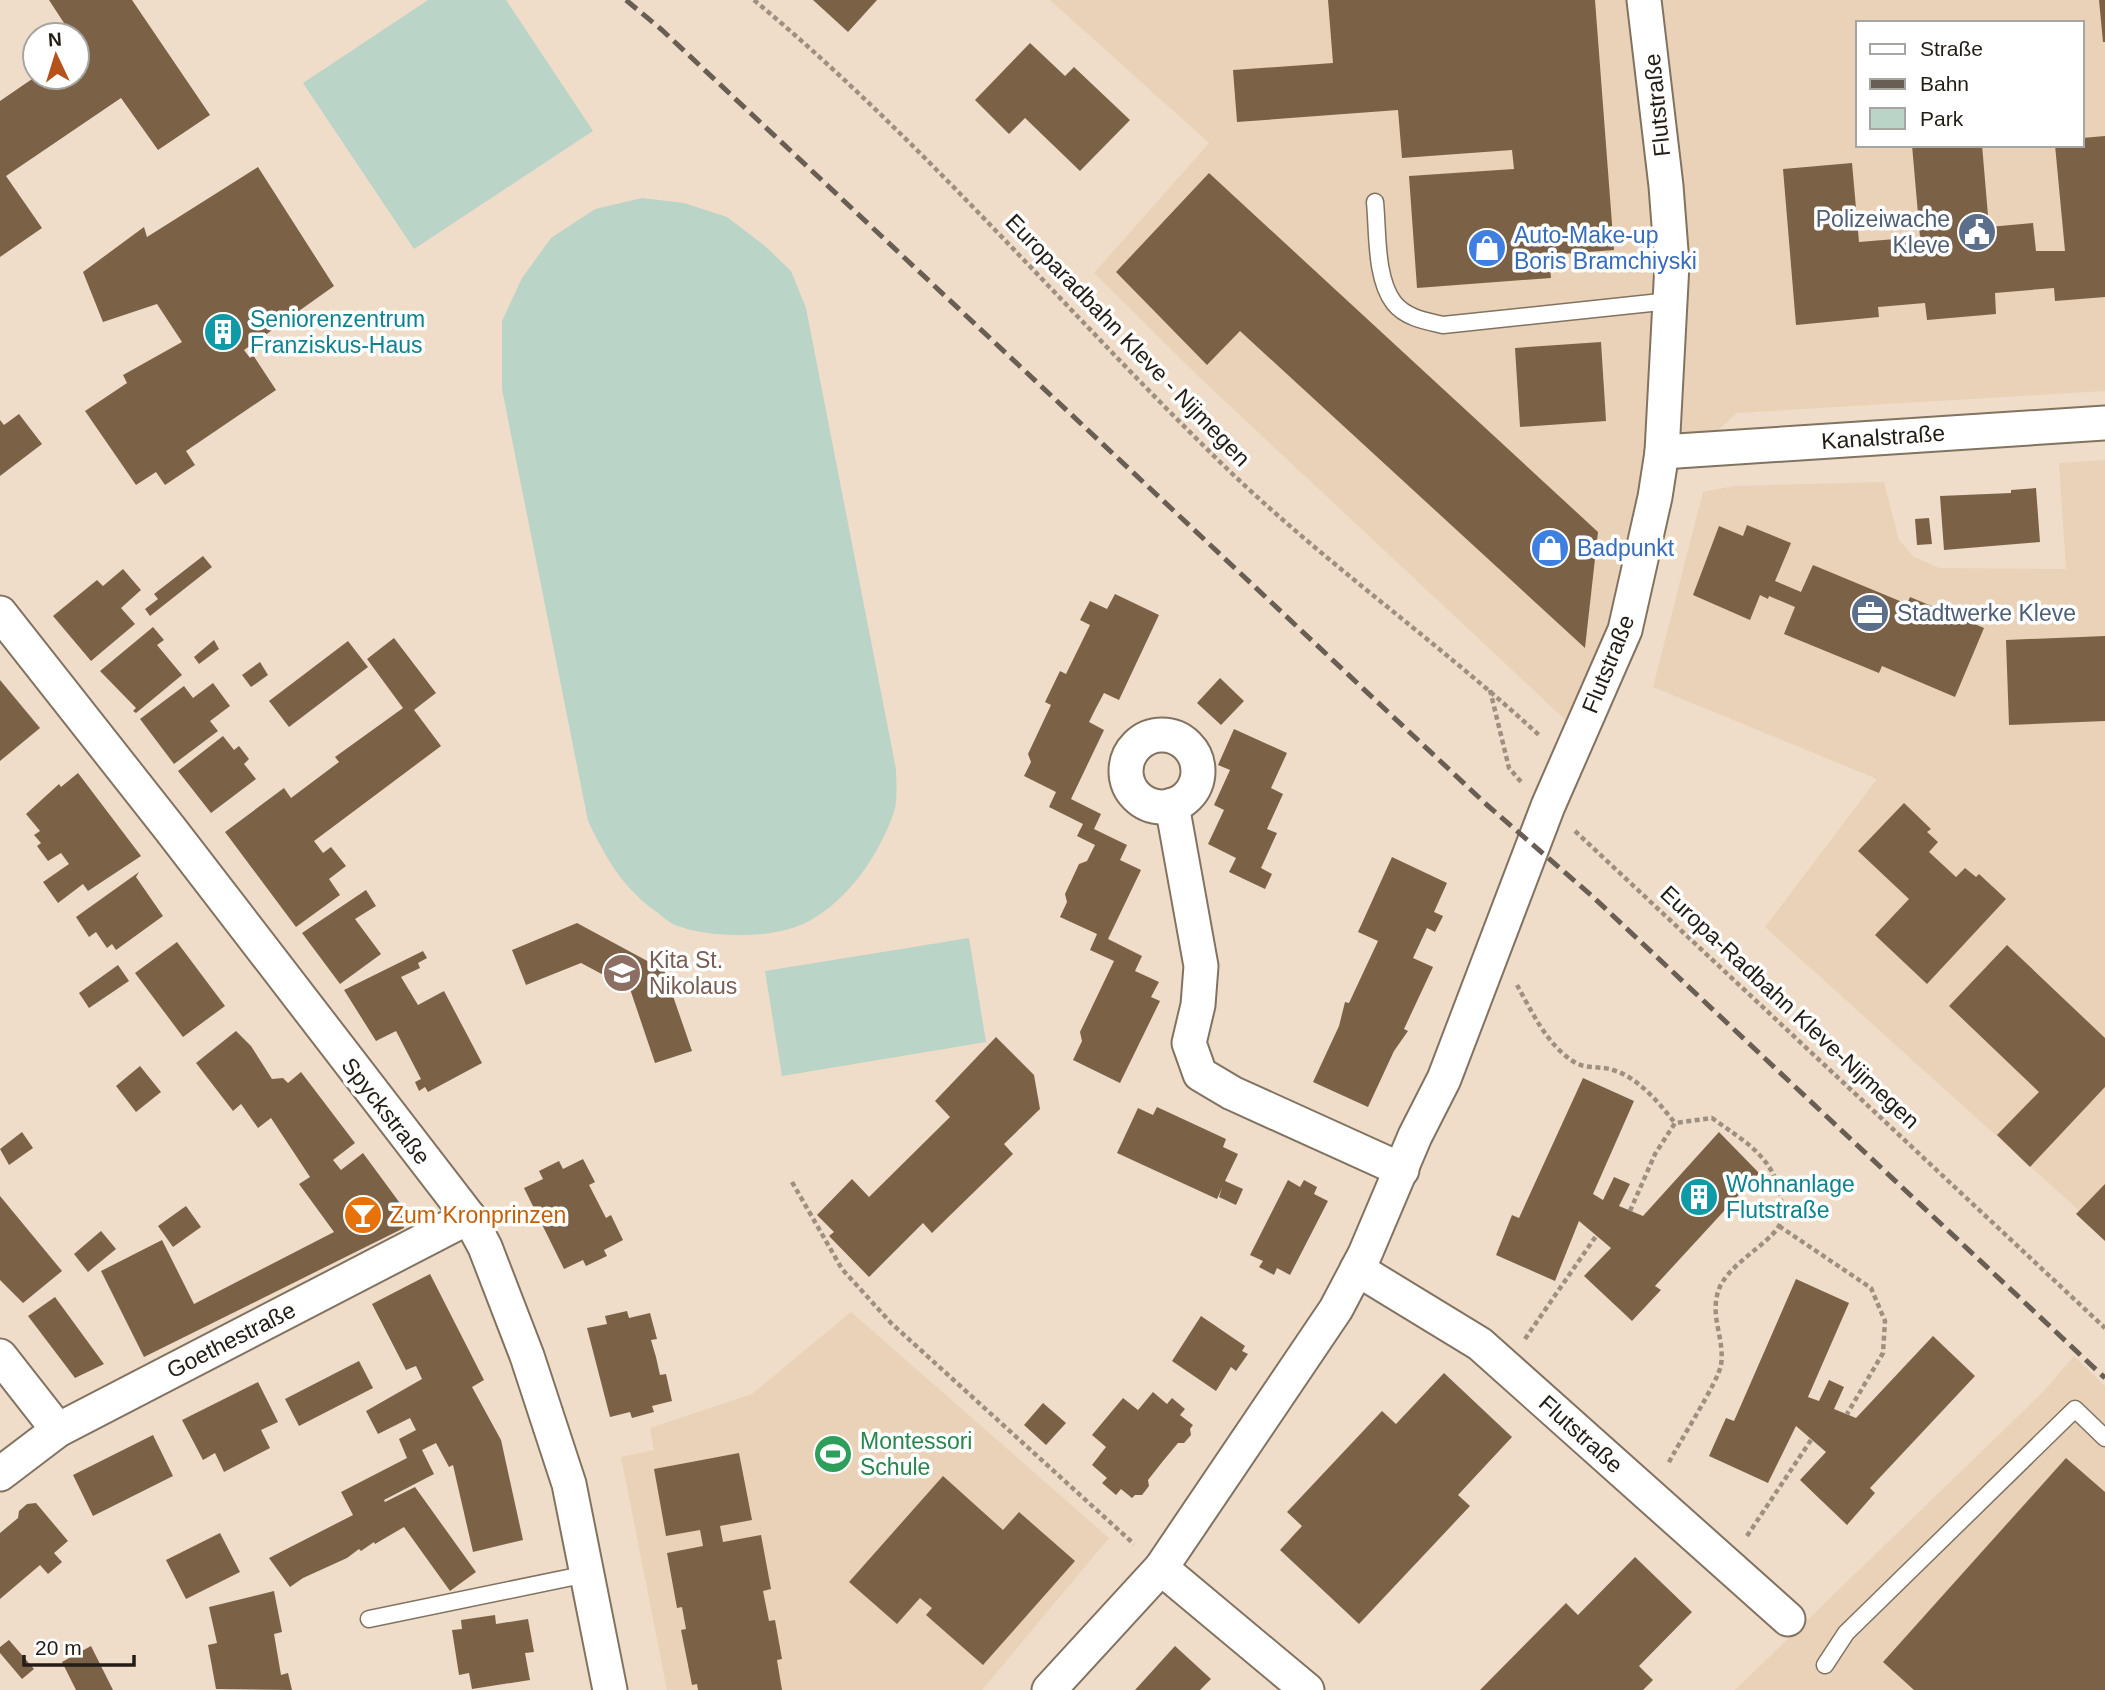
<svg xmlns="http://www.w3.org/2000/svg" width="2105" height="1690" font-family="Arial,sans-serif">
<style>
.built{fill:#e9d2b8;fill-rule:evenodd}
.green{fill:#bad4c7}
.building{fill:#7b6247}
.lines{fill:none;stroke-linecap:round;stroke-linejoin:round}
.service-casing{stroke:#827260;stroke-width:19}
.minor-casing{stroke:#827260;stroke-width:37}
.path{stroke:#9e9081;stroke-width:4.5;stroke-dasharray:5 3.5;stroke-linecap:butt}
.service{stroke:#fff;stroke-width:16}
.minor{stroke:#fff;stroke-width:33}
.rail{stroke:#695e53;stroke-width:5;stroke-dasharray:14 7;stroke-linecap:butt}
.labels{text-anchor:middle;stroke-width:7;stroke-linejoin:round;paint-order:stroke}
.street-label{font-size:23px;fill:#241d16;stroke:#fff}
.service-label{font-size:23px;fill:#4e5e75;stroke:#fff;text-anchor:end}
.shop-label{font-size:23px;fill:#366cbe;stroke:#fff;text-anchor:start}
.culture-label{font-size:23px;fill:#0d838f;stroke:#fff;text-anchor:start}
.education-label{font-size:23px;fill:#785e54;stroke:#fff;text-anchor:start}
.food-label{font-size:23px;fill:#c56008;stroke:#fff;text-anchor:start}
.leisure-label{font-size:23px;fill:#27864d;stroke:#fff;text-anchor:start}
</style>
<rect width="100%" height="100%" fill="#efddc9"/>
<!-- built -->
<g class="built">
<path d="M1050,0H2105V391L1737,413L1684,461L1650,520L1574,728L1198,376L1094,273L1209,143ZM1858,23H2082V145H1858Z"/>
<path d="M2105,460V1234L1765,927L1877,779L1653,687L1703,492L1734,486L1884,482L1899,540L1914,557L1940,568L2066,569L2059,463Z"/>
<path d="M851,1312L1109,1538L982,1690H667L621,1457L654,1450L650,1428L752,1394Z"/>
<path d="M2074,1356L2105,1386V1690H1735L2043,1392Z"/>
</g>
<!-- green -->
<g class="green">
<path d="M428,0H506L593,131L414,249L303,83Z"/>
<path d="M642,198L684,203L727,217L765,246L791,271L806,308L896,769C896,782 898,799 894,812C880,853 850,898 811,920C776,940 712,939 675,925C668,922 660,914 654,910C621,886 605,856 588,821L502,389V321L522,278L551,238L595,209Z"/>
<path d="M969,938L986,1042L782,1076L765,971Z"/>
</g>
<!-- building -->
<g class="building">
<path d="M49,0H132L210,115L158,150L121,98L6,176L42,228L0,257V101L35,77H77V35H46L64,23Z"/>
<path d="M813,0H877L848,32Z"/>
<path d="M1328,0H1595L1614,250L1549,255L1551,278L1417,288L1409,176L1514,169L1512,150L1402,158L1398,110L1237,122L1233,70L1333,63Z"/>
<path d="M2099,0H2105V42H2103Z"/>
<path d="M1030,43L1065,76L1074,67L1130,120L1080,171L1025,118L1009,134L975,100Z"/>
<path d="M2105,136V297L2055,301L2054,288L1995,293L1996,314L1927,320L1925,303L1878,307L1879,317L1796,325L1783,169L1852,163L1859,242L1920,237L1912,145H1982L1989,227L2033,223L2036,251H2065L2055,145H2082V138Z"/>
<path d="M258,167L334,286L244,350L250,358L253,355L276,390L186,451L195,465L165,485L156,472L136,485L85,411L127,383L123,375L182,342L157,304L103,322L83,272L144,227L147,237Z"/>
<path d="M1209,173L1598,532L1585,648L1240,331L1207,365L1116,272Z"/>
<path d="M1601,342L1606,421L1520,427L1515,348Z"/>
<path d="M19,414L42,444L0,476V420L4,425Z"/>
<path d="M2036,488L2040,542L1944,550L1940,496L2011,493V490Z"/>
<path d="M1929,518L1932,544L1917,545L1915,519Z"/>
<path d="M1747,525L1791,543L1775,581L1801,592L1813,565L1907,604L1910,597L1984,628L1955,697L1882,666L1879,673L1784,634L1795,607L1769,596L1768,599L1760,595L1750,620L1693,595L1719,526L1743,536Z"/>
<path d="M203,556L212,567L150,616L145,609L158,599L154,594Z"/>
<path d="M123,569L141,590L121,608L135,624L91,661L53,616L97,580L103,586Z"/>
<path d="M1115,594L1159,615L1119,700L1104,693L1096,708L1089,722L1104,730L1071,799L1101,814L1094,829L1127,845L1120,860L1141,870L1108,939L1142,956L1135,971L1159,982L1151,997L1160,1001L1120,1083L1073,1060L1082,1041L1080,1032L1114,961L1090,950L1097,934L1060,917L1067,902L1065,894L1079,864L1087,861L1095,845L1077,836L1083,824L1049,807L1056,792L1024,776L1031,762L1028,754L1051,705L1045,702L1060,671L1066,674L1090,625L1080,620L1090,601L1107,609Z"/>
<path d="M153,627L164,640L157,645L182,675L136,713L133,711L136,708L100,671Z"/>
<path d="M2105,636V721L2009,725L2006,640Z"/>
<path d="M394,638L436,693L414,710L441,746L314,841L323,853L331,847L346,866L329,879L340,895L296,927L225,832L284,788L291,798L339,762L335,757L403,708L367,659Z"/>
<path d="M214,640L219,649L199,664L194,657Z"/>
<path d="M348,641L368,667L289,727L269,701Z"/>
<path d="M260,662L268,675L251,687L242,675Z"/>
<path d="M1220,678L1244,701L1221,725L1197,703Z"/>
<path d="M0,680L40,728L0,761Z"/>
<path d="M213,683L230,706L210,721L218,731L174,764L140,719L184,686L193,698Z"/>
<path d="M1234,729L1287,753L1271,788L1283,794L1267,829L1277,833L1261,868L1272,874L1265,889L1229,872L1236,858L1208,844L1224,810L1214,805L1230,770L1218,765Z"/>
<path d="M223,736L234,750L239,746L249,759L244,764L256,779L211,813L178,771Z"/>
<path d="M78,773L141,856L88,891L83,884L58,903L43,882L69,864L61,853L48,861L37,846L41,843L34,835L40,831L26,814L59,784L61,787Z"/>
<path d="M1904,803L1931,829L1927,832L1938,842L1929,852L1956,877L1965,868L1976,877L1979,874L2006,899L1927,984L1875,935L1909,899L1858,851Z"/>
<path d="M1392,857L1447,883L1434,912L1443,916L1435,932L1427,928L1413,958L1433,967L1404,1029L1408,1031L1394,1051L1368,1107L1313,1082L1339,1026L1345,1002L1349,1003L1378,941L1358,932Z"/>
<path d="M139,872L136,877L163,916L116,950L112,944L107,948L96,932L89,937L76,917Z"/>
<path d="M366,890L376,906L355,919L381,954L340,984L302,933Z"/>
<path d="M577,923L664,970L692,1051L655,1063L630,989L581,963L526,985L512,950Z"/>
<path d="M177,942L225,1006L183,1037L135,973Z"/>
<path d="M2007,945L2105,1038V1087L2030,1167L1997,1135L2039,1092L1949,1006Z"/>
<path d="M423,951L427,958L418,963L420,968L401,977L418,1005L444,991L482,1063L428,1092L425,1087L419,1091L415,1082L421,1079L396,1031L376,1041L344,990Z"/>
<path d="M118,965L129,981L89,1008L79,993Z"/>
<path d="M236,1031L251,1046L272,1079L283,1078L288,1083L301,1072L355,1143L333,1160L341,1170L363,1153L405,1210L404,1228L144,1357L101,1271L162,1240L194,1304L334,1232L299,1184L310,1177L271,1118L258,1128L241,1104L233,1111L196,1063Z"/>
<path d="M996,1037L1034,1075L1040,1109L1004,1144L1013,1154L932,1233L923,1223L869,1277L829,1236L834,1232L817,1215L852,1179L869,1197L950,1117L935,1101Z"/>
<path d="M140,1066L161,1092L136,1112L116,1086Z"/>
<path d="M1583,1078L1634,1101L1593,1194L1603,1200L1614,1177L1630,1184L1619,1206L1643,1216L1719,1132L1759,1173L1655,1286L1661,1290L1632,1321L1584,1276L1611,1248L1579,1221L1555,1281L1496,1255L1512,1215L1519,1218Z"/>
<path d="M1157,1107L1226,1139L1223,1147L1238,1154L1225,1181L1243,1189L1236,1205L1219,1197L1222,1188L1217,1199L1117,1153L1138,1108L1153,1115Z"/>
<path d="M22,1132L33,1148L9,1165L0,1149Z"/>
<path d="M583,1159L595,1182L589,1185L606,1218L611,1215L623,1240L604,1250L607,1256L586,1266L583,1260L564,1269L524,1188L543,1179L539,1171L559,1161L563,1169Z"/>
<path d="M1288,1180L1300,1187L1304,1180L1317,1187L1314,1194L1328,1201L1290,1275L1277,1268L1274,1275L1259,1267L1263,1261L1250,1255Z"/>
<path d="M2105,1184V1241L2076,1214Z"/>
<path d="M0,1196L62,1271L23,1303L0,1280Z"/>
<path d="M186,1206L201,1227L173,1247L158,1226Z"/>
<path d="M101,1231L116,1249L88,1272L74,1254Z"/>
<path d="M430,1274L484,1380L472,1387L501,1440L523,1540L473,1552L453,1465L449,1467L436,1443L422,1450L434,1474L384,1500L385,1502L415,1487L476,1572L450,1591L404,1527L375,1544L374,1542L361,1551L359,1549L347,1558L303,1578L290,1587L269,1558L353,1515L341,1492L407,1458L399,1439L416,1430L410,1418L378,1434L366,1411L422,1379L416,1366L406,1370L372,1304Z"/>
<path d="M1796,1279L1849,1303L1808,1397L1819,1401L1829,1380L1844,1387L1834,1409L1856,1418L1933,1336L1975,1376L1870,1488L1875,1493L1847,1525L1800,1480L1826,1452L1796,1426L1768,1483L1709,1456L1726,1418L1734,1421Z"/>
<path d="M55,1297L104,1364L75,1378L28,1316Z"/>
<path d="M627,1311L629,1318L650,1313L657,1339L651,1340L656,1357L660,1375L666,1374L672,1401L652,1406L654,1412L632,1418L630,1412L610,1417L587,1328L607,1324L605,1316Z"/>
<path d="M1201,1316L1245,1346L1242,1351L1248,1354L1236,1371L1231,1367L1216,1391L1172,1361Z"/>
<path d="M359,1361L373,1388L299,1426L285,1399Z"/>
<path d="M1444,1373L1512,1437L1458,1495L1470,1506L1359,1624L1280,1550L1302,1526L1287,1512L1382,1411L1396,1424Z"/>
<path d="M258,1382L278,1422L261,1430L270,1448L224,1472L215,1453L203,1460L182,1420Z"/>
<path d="M1153,1392L1167,1404L1172,1398L1185,1409L1180,1415L1193,1425L1190,1429L1191,1435L1184,1443H1178L1163,1461L1148,1480L1149,1486L1142,1495H1135L1132,1498L1121,1489L1116,1495L1102,1483L1107,1478L1092,1465L1106,1447L1092,1435L1123,1398L1138,1410Z"/>
<path d="M1043,1403L1066,1423L1046,1445L1024,1425Z"/>
<path d="M153,1435L173,1476L93,1516L73,1475Z"/>
<path d="M739,1453L752,1520L720,1526L723,1542L761,1535L771,1589L763,1591L769,1621L775,1620L782,1659L777,1660L782,1690H698L697,1684L692,1685L681,1630L686,1629L682,1607L677,1608L667,1553L703,1546L700,1530L666,1536L654,1469Z"/>
<path d="M2066,1458L2105,1492V1690H1914L1883,1662Z"/>
<path d="M943,1476L1003,1530L1019,1512L1075,1561L983,1665L926,1615L932,1608L920,1598L897,1624L849,1582Z"/>
<path d="M36,1503L68,1541L54,1553L62,1562L48,1574L40,1565L0,1599V1533L18,1518L19,1511L27,1504Z"/>
<path d="M220,1533L240,1572L186,1599L166,1560Z"/>
<path d="M1635,1557L1692,1612L1639,1666L1653,1680L1643,1690H1480L1566,1603L1578,1615Z"/>
<path d="M274,1591L282,1632L274,1634L281,1675L288,1673L292,1690L216,1689L208,1645L217,1643L209,1607Z"/>
<path d="M495,1615L496,1624L528,1619L534,1652L525,1653L530,1680L472,1689L469,1673L459,1675L452,1630L462,1629L461,1620Z"/>
<path d="M9,1640L34,1669L22,1679L0,1653V1647Z"/>
<path d="M91,1646L113,1690H76L62,1662Z"/>
<path d="M1175,1646L1211,1679L1200,1690H1135Z"/>
</g>
<g class="lines">
<defs>
<g id="service">
<path d="M1375,202C1378,232 1375,278 1394,303C1406,318 1426,321 1443,325L1670,301"/>
<path d="M369,1619L587,1574"/>
<path d="M1825,1665L1846,1633L2075,1409L2105,1438"/>
</g>
<g id="minor">
<path d="M1662,452L2105,423"/>
<path d="M0,613L171,830L469,1217L485,1247L527,1356L569,1484L610,1690"/>
<circle cx="1162" cy="771" r="36"/>
<path d="M1172,805L1201,966L1198,1005L1189,1043L1200,1074L1232,1093L1402,1170"/>
<path d="M1357,1269L1480,1344L1788,1619"/>
<path d="M0,1356L58,1430"/>
<path d="M0,1474L58,1430L469,1217"/>
<path d="M1161,1568L1307,1690"/>
<path d="M1049,1690L1161,1568L1336,1309L1365,1254L1415,1136L1444,1079L1548,806L1625,630L1655,497L1662,452L1672,264L1666,186L1644,0"/>
</g>
</defs>
<!-- service casing -->
<use href="#service" class="service-casing"/>
<!-- minor casing -->
<use href="#minor" class="minor-casing"/>
<!-- path -->
<g class="path">
<path d="M754,0C921,139 1061,306 1215,457C1317,558 1435,639 1540,736"/>
<path d="M1490,690L1509,768L1522,783"/>
<path d="M1575,831L2105,1328"/>
<path d="M1517,985C1532,1012 1548,1047 1576,1063C1587,1069 1602,1066 1613,1070C1639,1078 1659,1103 1675,1123"/>
<path d="M792,1182L842,1269L891,1323L1134,1544"/>
<path d="M1630,1211L1655,1154L1675,1123L1712,1118C1745,1142 1775,1157 1781,1200C1782,1209 1784,1218 1779,1226C1768,1245 1725,1266 1718,1292C1710,1317 1725,1340 1721,1365C1718,1382 1678,1444 1668,1464"/>
<path d="M1779,1226L1871,1288L1885,1321L1883,1353L1847,1414"/>
<path d="M1525,1339L1596,1236"/>
<path d="M1747,1536L1811,1440"/>
</g>
<!-- service -->
<use href="#service" class="service"/>
<!-- minor -->
<use href="#minor" class="minor"/>
<!-- rail -->
<path class="rail" d="M626,0L662,30L1487,805L1592,896L2105,1378"/>
</g>
<!-- icons -->
<defs>
<symbol id="civic-disc" viewBox="-11 -11 22 22"><circle r="9.5" fill="#5c6f8a" stroke="#fff"/><path d="M-.6-6.5H3V-4.5H.6V-3L4-1V1h2V6H-6V1h2V-1L-.6-3ZM-1.2 2.5V6h2.4V2.5Z" fill="#fff"/></symbol>
<symbol id="shop-disc" viewBox="-11 -11 22 22"><circle r="9.5" fill="#3f7fe0" stroke="#fff"/><path d="M-5-2.5h2.3a2.7 3.5 0 0 1 5.4 0H5L5.5 6h-11ZM-1.5-2.5h3a1.5 2.3 0 0 0-3 0Z" fill="#fff"/></symbol>
<symbol id="building-disc" viewBox="-11 -11 22 22"><circle r="9.5" fill="#0f9aa8" stroke="#fff"/><path d="M-4-6H4V6H1V3H-1V6H-4ZM-2.5-4.3h1.7v1.8h-1.7ZM.8-4.3h1.7v1.8H.8ZM-2.5-1h1.7V.8h-1.7ZM.8-1h1.7V.8H.8Z" fill="#fff"/></symbol>
<symbol id="office-disc" viewBox="-11 -11 22 22"><circle r="9.5" fill="#5c6f8a" stroke="#fff"/><path d="M-6-3h4V-5.5h4V-3h4V5H-6ZM-1-4.5V-3h2v-1.5ZM-6 0V1H6V0Z" fill="#fff"/></symbol>
<symbol id="school-disc" viewBox="-11 -11 22 22"><circle r="9.5" fill="#8d6e63" stroke="#fff"/><path d="M0-5L7-2L0 1L-7-2ZM-4 1L0 2.5L4 1V4Q0 6-4 4Z" fill="#fff"/></symbol>
<symbol id="bar-disc" viewBox="-11 -11 22 22"><circle r="9.5" fill="#e8710a" stroke="#fff"/><path d="M-6-5H6L.8 .8V4.5H3.5V6h-7V4.5H-.8V.8Z" fill="#fff"/></symbol>
<symbol id="stadium-disc" viewBox="-11 -11 22 22"><circle r="9.5" fill="#2e9e5b" stroke="#fff"/><path d="M0-5a6.5 5 0 1 0 0 10a6.5 5 0 1 0 0-10ZM-3.5-1.8h7v3.6h-7Z" fill="#fff"/></symbol>
</defs>
<g fill-rule="evenodd">
<use href="#civic-disc" x="1955" y="210" width="44" height="44"/>
<use href="#shop-disc" x="1465" y="226" width="44" height="44"/>
<use href="#building-disc" x="201" y="310" width="44" height="44"/>
<use href="#shop-disc" x="1528" y="526" width="44" height="44"/>
<use href="#office-disc" x="1848" y="591" width="44" height="44"/>
<use href="#school-disc" x="600" y="951" width="44" height="44"/>
<use href="#building-disc" x="1677" y="1175" width="44" height="44"/>
<use href="#bar-disc" x="341" y="1193" width="44" height="44"/>
<use href="#stadium-disc" x="811" y="1432" width="44" height="44"/>
</g>
<g class="labels">
<!-- street labels -->
<g class="street-label">
<text transform="translate(1657 105) rotate(-96)" y="8">Flutstraße</text>
<text transform="translate(1128 340) rotate(46)" y="8">Europaradbahn Kleve - Nijmegen</text>
<text transform="translate(1883 437) rotate(-4)" y="8">Kanalstraße</text>
<text transform="translate(1608 664) rotate(-68)" y="8">Flutstraße</text>
<text transform="translate(1790 1007) rotate(43)" y="8">Europa-Radbahn Kleve-Nijmegen</text>
<text transform="translate(386 1111) rotate(52)" y="8">Spyckstraße</text>
<text transform="translate(231 1340) rotate(-27)" y="8">Goethestraße</text>
<text transform="translate(1581 1434) rotate(42)" y="8">Flutstraße</text>
</g>
<!-- service labels -->
<g class="service-label">
<text x="1950" y="227">Polizeiwache<tspan x="1950" dy="26">Kleve</tspan></text>
<text x="1897" y="621" text-anchor="start">Stadtwerke Kleve</text>
</g>
<!-- shop labels -->
<g class="shop-label">
<text x="1514" y="243">Auto-Make-up<tspan x="1514" dy="26">Boris Bramchiyski</tspan></text>
<text x="1577" y="556">Badpunkt</text>
</g>
<!-- culture labels -->
<g class="culture-label">
<text x="250" y="327">Seniorenzentrum<tspan x="250" dy="26">Franziskus-Haus</tspan></text>
<text x="1726" y="1192">Wohnanlage<tspan x="1726" dy="26">Flutstraße</tspan></text>
</g>
<!-- education labels -->
<g class="education-label">
<text x="649" y="968">Kita St.<tspan x="649" dy="26">Nikolaus</tspan></text>
</g>
<!-- food labels -->
<g class="food-label">
<text x="390" y="1223">Zum Kronprinzen</text>
</g>
<!-- leisure labels -->
<g class="leisure-label">
<text x="860" y="1449">Montessori<tspan x="860" dy="26">Schule</tspan></text>
</g>
</g>
<!-- legend -->
<rect x="1856" y="21" width="228" height="126" fill="#ffffff" stroke="#a7a5a2" stroke-width="2"/>
<rect x="1870" y="44" width="35" height="10" fill="#ffffff" stroke="#a7a5a2" stroke-width="2"/>
<text x="1920" y="56" font-size="21" fill="#241d16">Straße</text>
<rect x="1870" y="79" width="35" height="10" fill="#695e53" stroke="#a7a5a2" stroke-width="2"/>
<text x="1920" y="91" font-size="21" fill="#241d16">Bahn</text>
<rect x="1870" y="108" width="35" height="21" fill="#bad4c7" stroke="#a7a5a2" stroke-width="2"/>
<text x="1920" y="126" font-size="21" fill="#241d16">Park</text>
<!-- north arrow -->
<g transform="translate(56 56) rotate(356)"><circle r="33" fill="#ffffff" stroke="#a7a5a2" stroke-width="2"/>
<path d="M0-5L12 26L0 18L-12 26Z" fill="#b6531d"/>
<text y="-10" font-size="19" font-weight="bold" text-anchor="middle" fill="#241d16">N</text>
</g>
<!-- scale -->
<path d="M24 1655v10h110v-10" fill="none" stroke="#241d16" stroke-width="3.5"/>
<text x="35" y="1655" font-size="21" fill="#241d16" stroke="#ffffff" stroke-width="5" paint-order="stroke">20 m</text>
</svg>
